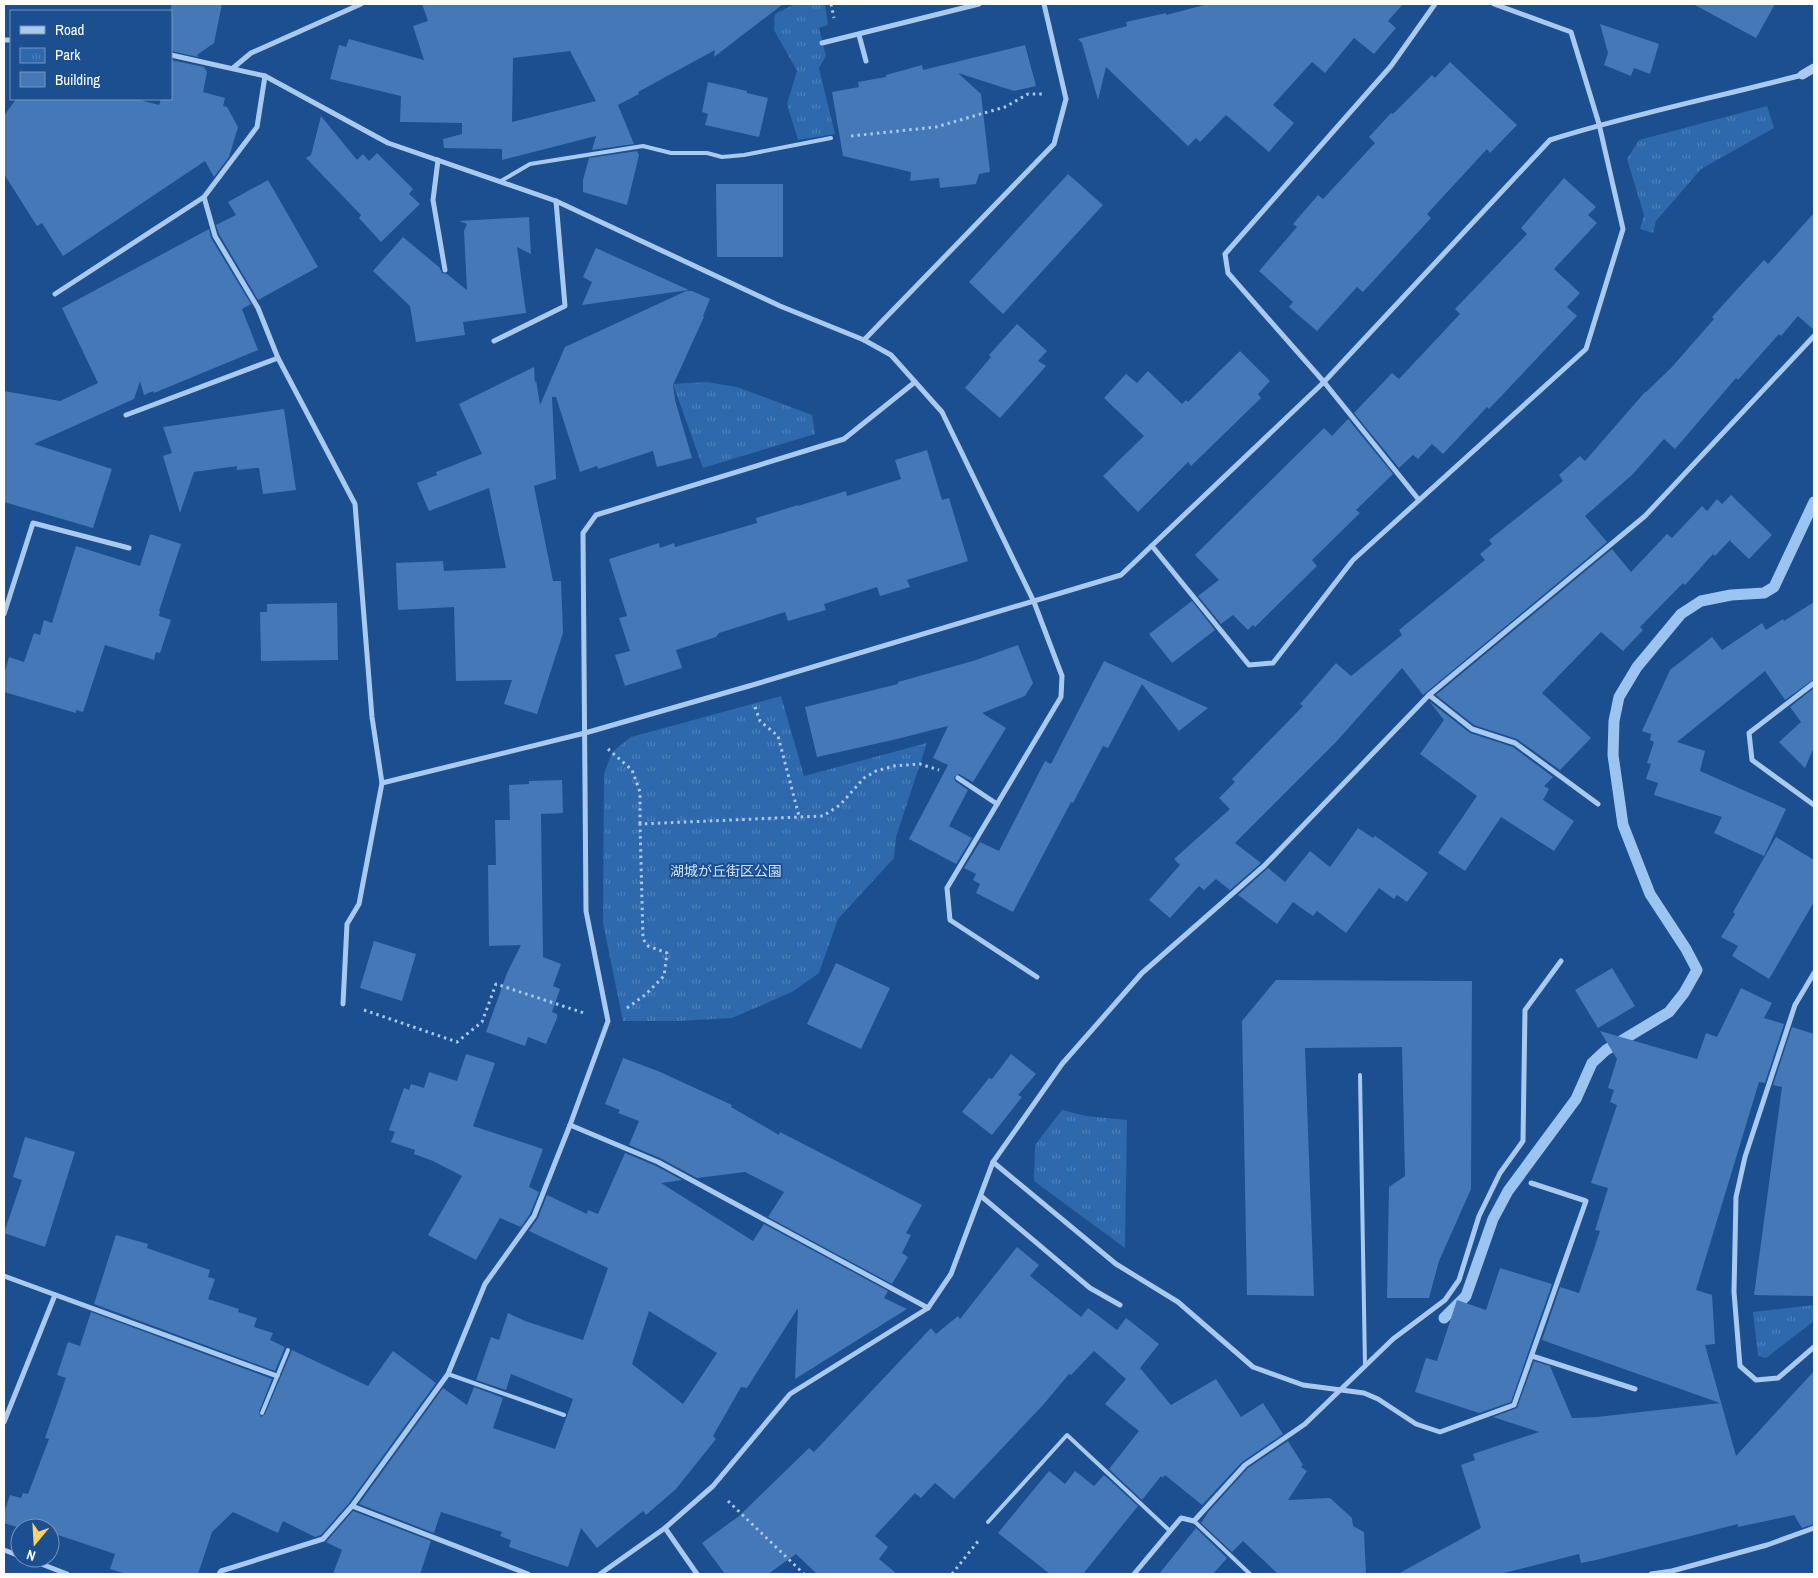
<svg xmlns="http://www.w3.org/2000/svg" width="1818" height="1578" font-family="'Archivo Narrow','Noto Sans JP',sans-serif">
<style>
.park{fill:url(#park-tufts)}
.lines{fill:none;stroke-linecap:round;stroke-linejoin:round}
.stream{stroke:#9cc4f0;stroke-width:11}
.building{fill:#4478b7;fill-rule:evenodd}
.path{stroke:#a9c9ee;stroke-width:3;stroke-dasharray:2.5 4;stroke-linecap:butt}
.service{stroke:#a9c9ee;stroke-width:4}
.minor{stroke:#a9c9ee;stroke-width:5}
.tertiary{stroke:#a9c9ee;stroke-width:9}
.labels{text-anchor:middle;stroke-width:4;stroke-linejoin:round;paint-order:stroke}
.park-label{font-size:14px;fill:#cfe3fa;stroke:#1b4f8f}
</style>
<defs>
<pattern id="park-tufts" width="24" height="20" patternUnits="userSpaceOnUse" patternTransform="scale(1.25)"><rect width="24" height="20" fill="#2e69ad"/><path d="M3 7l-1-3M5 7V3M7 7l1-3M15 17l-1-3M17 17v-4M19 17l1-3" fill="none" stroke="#4d80b9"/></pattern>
</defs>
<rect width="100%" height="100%" fill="#1b4f8f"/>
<!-- park -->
<g class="park">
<path d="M795,4H825L828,25L819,28L826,56L819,68L835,134L798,140L787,104L797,71L774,30L775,14Z"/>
<path d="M1767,106L1774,128L1701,169L1656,221L1653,233L1640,229L1644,215L1627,159L1639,140Z"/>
<path d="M707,382L737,387L812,415L815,434L703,468L673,384Z"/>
<path d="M781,696L804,776L927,743L896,837L894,858L838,919L819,973L792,992L732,1018L679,1021H623L603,923L604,774L612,752L631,737Z"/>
<path d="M1062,1110L1086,1116L1127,1120L1125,1248L1034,1181L1035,1145Z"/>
<path d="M1814,1305V1321L1766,1358L1758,1356L1753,1312Z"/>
</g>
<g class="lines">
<!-- stream -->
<path class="stream" d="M1444,1318L1466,1296L1493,1219L1508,1191L1576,1099L1592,1063L1606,1050L1669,1012L1684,993L1697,970L1686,949L1650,894L1623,825L1613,755L1614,721L1619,697L1637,667L1681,614L1701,601L1731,595L1764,593L1774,587L1814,502"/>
</g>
<!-- building -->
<g class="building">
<path d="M171,4H222L214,43L197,55L198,57L171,51Z"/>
<path d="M422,4H783L714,57L715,50L638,92L639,94L618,105L634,144L592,150L596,136L502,160V149L444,148L443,139L462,134V123L400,122L401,96L330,79L339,45L346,47L349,39L424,60L413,26L428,21ZM570,51L596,101L512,122L513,58Z"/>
<path d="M1208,4H1403L1388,21L1396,28L1374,54L1354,38L1325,73L1312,62L1273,105L1294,123L1269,152L1226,115L1200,142L1196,138L1188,146L1106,67L1098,100L1082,43L1078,39L1127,26L1126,22L1166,13V15Z"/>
<path d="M1693,4H1775L1756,38Z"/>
<path d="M1600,24L1659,44L1650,74L1634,68L1631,76L1604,65L1608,53Z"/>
<path d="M1025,45L1036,86L1014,91L958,73L981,94L990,172L979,174L976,184L940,188L939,178L910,181L911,172L843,156L832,92L859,87L858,82L886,77V75L922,65L923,70Z"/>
<path d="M171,60L204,67L207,72L203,92L225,98L223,106L227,107L238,127L229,157L214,177L205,161L63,256L42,223L37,226L4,174V116L16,99H136L159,105L161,99H171Z"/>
<path d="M1450,62L1517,125L1490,153L1487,149L1427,214L1431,218L1363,292L1357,287L1317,331L1289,307L1293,302L1259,271L1297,227L1293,224L1318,195L1323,199L1375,143L1369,137L1391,113L1393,114L1432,75L1435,78Z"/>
<path d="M708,82L747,91V93L768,98L759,137L705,125L708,114L702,112Z"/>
<path d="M321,116L357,160L363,154L369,161L377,153L413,189L409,194L420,204L381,242L359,218L361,215L306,158L311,155Z"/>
<path d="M637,151L639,155L627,205L583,192V180L589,158Z"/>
<path d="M1068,174L1103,205L1003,314L969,282Z"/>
<path d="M1564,178L1596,207L1588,215L1597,223L1554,269L1580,293L1567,307L1577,316L1489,409L1487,407L1443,454L1432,444L1418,459L1413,455L1399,468L1354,413L1392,373L1399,379L1460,314L1455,309L1527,234L1521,228Z"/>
<path d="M268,180L318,267L258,300L219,234L216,225L236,215L228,202Z"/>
<path d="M716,184H783V257H717Z"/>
<path d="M1814,213V330L1798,316L1781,336L1779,334L1738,380L1736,378L1675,449L1664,439L1632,475L1585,516L1607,542L1423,695L1402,668L1336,742L1235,843L1261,863L1230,890L1216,879L1204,890L1199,886L1170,918L1149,900L1180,865L1174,859L1230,809L1219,798L1235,782L1232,779L1303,706L1300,704L1336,663L1351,676L1402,635L1399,630L1485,560L1480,554L1492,544L1489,540L1563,481L1559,475L1580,456L1585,461L1645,392H1646L1671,368L1714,319L1712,317L1741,285L1764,260L1768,264Z"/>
<path d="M529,217L531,254L517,247L526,313L463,322L465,335L416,342L410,306L373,271L403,237L440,268L442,273L447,274L467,290L464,231L467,224L459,221Z"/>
<path d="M209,229L211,238L251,304L242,309L258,350L154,393L153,391L144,395L140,381L134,399L34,444L112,469L93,528L4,502V391L60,401L98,383L62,308Z"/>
<path d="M596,248L689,290L582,305L592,282L583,277Z"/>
<path d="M686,291H692L710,299L703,316L704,317L673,385L675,400L692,458L657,467L653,451L598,469L597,466L580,472L556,397H552L556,479L534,486L553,581H561L563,633L537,714L504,704L512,680L456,681L454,607L398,610L396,563L443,561L444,571L506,568L489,488L429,511L417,483L437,475L436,472L482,454L459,404L534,367L535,384L536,380L540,405L565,347Z"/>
<path d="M1017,324L1047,351L1038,361L1046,366L1000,418L965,388L991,357L989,355Z"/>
<path d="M1240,351L1270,381L1258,394L1261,398L1191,466L1188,462L1138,512L1103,476L1144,436L1104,398L1126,374L1137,383L1148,371L1182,404L1186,400L1188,402Z"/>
<path d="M284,409L296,490L263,494L259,468H256L237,470V466L194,472L180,513L163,456L172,453L163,427Z"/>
<path d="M1348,419L1393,474L1356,510L1360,513L1312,560L1317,566L1255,627L1253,625L1248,630L1233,615L1221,624L1198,596L1219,580L1195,555L1324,428L1332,436Z"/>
<path d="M927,450L942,500L949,498L968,561L907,580L910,587L880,596L877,587L824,604L826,610L788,621L785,612L719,633L716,637L676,650L682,668L625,686L615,655L630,651L619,618L627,616L609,559L659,543L660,548L674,543L675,547L757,523L756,518L798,505V506L846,491L847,496L901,479L895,460Z"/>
<path d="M1731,495L1772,535L1749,559L1730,541L1731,539L1715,556L1713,554L1685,585L1683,583L1640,627L1643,630L1623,651L1601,632L1542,693L1591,738L1560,770L1517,739L1474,725L1436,695L1612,549L1631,572L1667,534L1672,538L1702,506L1707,511L1717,499L1722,504Z"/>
<path d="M150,534L181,544L159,611H160L159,616L171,620L160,653L156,652L154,660L105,645L83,712L76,710V713L4,692V675L9,657L24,662L34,633L40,635L44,620L52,623L76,546L140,566Z"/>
<path d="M1192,601L1215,630L1172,663L1149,634Z"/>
<path d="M1814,602V679L1785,700L1765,671L1677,742L1705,751L1700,771L1786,809L1764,856L1714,833L1722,817L1654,795L1658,783L1646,779L1651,764L1647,763L1654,742L1650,740L1651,734L1642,731L1670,670L1712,637L1722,650L1762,623L1766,630L1783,619L1784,621Z"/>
<path d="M337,603L338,660L261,661L260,612H267V604Z"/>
<path d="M1018,645L1033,683L1025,696L982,713L1006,728L973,782L959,774L954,777L955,781L968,790L949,826L972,838L956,864L909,839L948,765L933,758L948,726L897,739L817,757L805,707L898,684V682L973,661Z"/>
<path d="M1104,661L1208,708L1179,731L1142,684L1108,748L1103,746L1073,803L1071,802L1013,912L976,893L980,884L973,880L976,874L964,868L980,842L999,851L1045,761L1051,764Z"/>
<path d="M1814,688V747L1805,768L1779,742L1801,722L1790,707Z"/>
<path d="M1429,701L1470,733L1513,747L1553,777L1544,786L1549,789L1543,800L1574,821L1554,851L1501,817L1465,871L1438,853L1477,796L1420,754L1444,720Z"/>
<path d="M562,780L563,813L541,814L543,957L561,964L553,986L560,989L552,1012L557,1014V1018L546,1044L528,1037L525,1046L486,1032L507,973L521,945L489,946L488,865H496L495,820H510L509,785L529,784V781Z"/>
<path d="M1358,828L1373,838L1375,836L1428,873L1407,902L1397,895L1394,899L1379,888L1346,933L1317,911L1313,916L1293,902L1277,924L1238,895L1268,868L1285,882L1310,851L1330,867Z"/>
<path d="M1776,837L1814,860V902L1769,979L1732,956L1738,946L1721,937L1735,914L1733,912Z"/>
<path d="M374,941L416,954L402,1001L360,988Z"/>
<path d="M836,963L890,988L861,1049L807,1024Z"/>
<path d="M1612,968L1635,1006L1598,1028L1575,990Z"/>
<path d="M1276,980L1472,981L1471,1189L1439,1261L1429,1298H1387L1389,1187L1405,1176L1402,1047L1305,1048L1314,1296L1247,1295L1242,1021Z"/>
<path d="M1741,988L1772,1003L1764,1018L1784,1024L1765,1083L1759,1082L1696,1290L1712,1295L1715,1344L1705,1345L1736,1456L1814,1371V1524L1802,1528L1794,1515L1738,1527V1524L1596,1560L1581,1563L1579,1554L1500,1574H1398L1481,1528L1461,1465L1475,1460L1473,1454L1539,1432L1493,1417L1517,1408L1534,1361L1550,1366L1572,1418L1597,1417L1720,1403L1542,1340L1560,1287L1579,1293L1600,1231L1595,1230L1608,1188L1591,1183L1617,1105L1610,1102L1614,1090L1608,1088L1617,1059L1600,1031L1697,1059L1706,1033L1717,1037Z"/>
<path d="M1792,1027L1814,1034V1296L1754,1295L1782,1087L1773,1085Z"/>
<path d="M466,1054L495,1063L473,1126L543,1149L529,1187L539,1192L530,1214L521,1227L500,1218L476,1260L428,1235L462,1176L433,1161L414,1154L415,1150L391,1142L395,1132L389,1130L404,1088L409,1090L411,1084L424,1088L429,1072L457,1081Z"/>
<path d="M1011,1054L1036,1074L1018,1095L1022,1097L992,1135L962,1112L989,1078L992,1079Z"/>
<path d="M623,1058L658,1071L732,1105L731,1107L779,1135L780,1132L922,1205L906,1233L911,1235L902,1253L908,1257L892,1284L768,1217L784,1192L745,1172L697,1178L660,1158L629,1145L639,1121L618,1113L620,1110L605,1104Z"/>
<path d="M25,1137L75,1152L45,1247L4,1233L22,1180L13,1177Z"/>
<path d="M625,1153L656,1166L682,1180L661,1183L753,1241L764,1224L888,1291L884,1298L907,1309L795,1379L798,1308L747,1388L741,1387L713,1436L716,1439L676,1489L646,1515L643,1511L597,1548L581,1528L568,1567L509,1547L511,1540L500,1536L502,1532L441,1512L434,1533L359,1504L443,1388L467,1405L474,1387L503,1398L493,1428L555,1449L573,1399L511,1374L506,1390L476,1380L491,1337L499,1340L508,1313L525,1321L583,1340L608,1268L529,1231L538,1218L547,1195L587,1214L588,1210L598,1214ZM649,1311L717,1353L683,1404L632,1364Z"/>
<path d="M116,1235L148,1244L147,1248L210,1270L208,1277L215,1279L208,1299L239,1309L238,1312L257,1318L254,1327L273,1333L270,1340L285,1347L275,1371L94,1304Z"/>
<path d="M1017,1247L1039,1265L1030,1276L1081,1317L1088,1308L1117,1330L1126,1318L1159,1344L1140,1368L1171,1405L1216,1379L1241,1417L1263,1403L1283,1434L1242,1462L1202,1505L1165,1475L1163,1478L1161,1476L1142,1500L1109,1469L1139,1431L1105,1404L1126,1379L1094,1351L1071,1375L1069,1374L1043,1405L954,1499L935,1483L921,1498L915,1493L875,1536L888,1547L879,1559L897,1574H817L796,1554L768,1574H725L702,1543L739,1516L809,1448L814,1452L931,1328L936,1334L958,1316L960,1319Z"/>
<path d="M1500,1268L1552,1284L1511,1402L1479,1413L1415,1392L1426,1358L1437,1361L1457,1300L1486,1310Z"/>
<path d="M91,1312L272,1379L259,1412L261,1417L265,1414L292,1350L368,1386L393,1351L436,1383L349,1503L321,1535L315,1537L283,1521L278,1533L233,1512L212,1532L198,1574H126L110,1569L115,1554L55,1534L54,1539L50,1538V1528H20L4,1523V1513L10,1495L21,1498L23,1493L28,1494L49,1439L45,1438L66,1378L57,1375L68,1342L80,1346Z"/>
<path d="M1288,1441L1303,1465L1301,1467L1307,1471L1288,1500L1330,1498L1352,1518L1353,1526L1364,1532L1366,1574H1278L1243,1541L1232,1552L1201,1523L1209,1511L1248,1468Z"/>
<path d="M1049,1471L1065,1484L1075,1471L1094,1486L1104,1475L1138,1506L1083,1574H1050L998,1533Z"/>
<path d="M353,1511L431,1541L420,1574H333L342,1550L326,1542Z"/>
<path d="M1196,1528L1227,1558L1213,1574H1159Z"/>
</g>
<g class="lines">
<!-- path -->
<g class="path">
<path d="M831,4L834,18"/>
<path d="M851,136L936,127L1005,107L1028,94H1043"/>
<path d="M755,707L760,721L778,736L799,816"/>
<path d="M608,749L632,770L640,792V824"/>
<path d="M627,1008L645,995L664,976L667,953L648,946L643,939L640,824L823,816L840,805L864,778L876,771L894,766L920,764L939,770"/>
<path d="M364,1010L457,1042L482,1022L496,984L584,1013"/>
<path d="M728,1501L804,1574"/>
<path d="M952,1574L979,1540"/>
</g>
<!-- service -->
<g class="service">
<path d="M501,181L530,164L643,146L671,153H707L722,157L744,155L831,138"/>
<path d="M1360,1075L1365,1366"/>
<path d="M448,1374L564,1415"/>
<path d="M262,1413L288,1350"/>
<path d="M1194,1521L1250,1574"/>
<path d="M988,1522L1067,1435L1170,1531"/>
</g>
<!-- minor -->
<g class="minor">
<path d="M859,35L866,61"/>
<path d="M4,40H11"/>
<path d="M822,43L979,4"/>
<path d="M171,55L265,76L388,143L556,201L780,306L864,340L891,355L942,412L1034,602L1062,676L1061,697L947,888L950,920L1037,977"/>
<path d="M233,68L251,53L361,4"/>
<path d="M438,160L433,200L445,270"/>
<path d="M204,197L215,236L258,308L278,358L355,504L372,717L382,783L359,904L347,924L343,1004"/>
<path d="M55,294L204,197L257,127L265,76"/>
<path d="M864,340L1054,144L1066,99L1044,4"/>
<path d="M494,341L565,306L556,201"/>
<path d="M126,415L278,358"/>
<path d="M1419,500L1324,382L1228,273L1225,254L1391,66L1435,4"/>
<path d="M1152,546L1249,665L1273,663L1353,560L1586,349L1623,229L1599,124L1571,32L1494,4"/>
<path d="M4,614L33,523L129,548"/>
<path d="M1814,683L1749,733L1752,760L1814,805"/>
<path d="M1429,695L1472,729L1515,743L1598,804"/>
<path d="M958,778L997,804"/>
<path d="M382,783L585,733L749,686L1121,575L1324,382L1550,140C1632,114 1718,97 1802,75"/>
<path d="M1814,973L1795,1005L1745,1157L1736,1197L1734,1292L1740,1366L1756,1380L1778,1378L1814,1347"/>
<path d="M570,1125L658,1162L928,1308"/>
<path d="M993,1162L1116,1264L1178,1302L1253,1367L1303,1385L1364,1393L1378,1399L1416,1424L1440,1432L1514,1405L1586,1201L1531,1183"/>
<path d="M981,1196L1090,1288L1120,1305"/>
<path d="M4,1276L277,1376"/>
<path d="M1532,1356L1635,1389"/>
<path d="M4,1422L55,1295"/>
<path d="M352,1506L528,1574"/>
<path d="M665,1528L697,1574"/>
<path d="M4,1550L20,1556"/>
<path d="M26,1558L67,1574"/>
<path d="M219,1574L221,1571L323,1539L352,1506L448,1374L485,1284L534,1216L570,1125L608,1021L586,911L583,533L596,515L844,439L915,382"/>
<path d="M600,1574L665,1528L713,1486L790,1394L928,1308L951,1274L993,1162L1062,1064L1142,973L1264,866L1429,695L1645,516L1814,336"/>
<path d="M1134,1574L1181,1518L1194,1521L1245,1465L1305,1424L1393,1339L1445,1300L1459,1280L1479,1216L1500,1173L1523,1141L1525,1010L1561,961"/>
<path d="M1651,1574L1672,1571L1767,1545L1814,1528"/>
</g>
<!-- tertiary -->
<path class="tertiary" d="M1802,75L1814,68"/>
</g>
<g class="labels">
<!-- park labels -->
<g class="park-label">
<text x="726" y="876">湖城が丘街区公園</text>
</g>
</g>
<!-- border -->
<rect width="1818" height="1578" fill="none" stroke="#ffffff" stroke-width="10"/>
<!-- legend -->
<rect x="10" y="10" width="162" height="90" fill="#1b4f8f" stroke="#7695bc"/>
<rect x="20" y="26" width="25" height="8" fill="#a9c9ee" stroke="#7695bc"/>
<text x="55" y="35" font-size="15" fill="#ffffff">Road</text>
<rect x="20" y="48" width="25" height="15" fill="url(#park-tufts)" stroke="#7695bc"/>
<text x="55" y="60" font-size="15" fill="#ffffff">Park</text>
<rect x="20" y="72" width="25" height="15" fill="#4478b7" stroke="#7695bc"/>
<text x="55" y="85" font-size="15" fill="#ffffff">Building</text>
<!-- north arrow -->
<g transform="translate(35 1543) rotate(198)"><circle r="24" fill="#1b4f8f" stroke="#7695bc"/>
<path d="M0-4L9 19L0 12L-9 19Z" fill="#ffd166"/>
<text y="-8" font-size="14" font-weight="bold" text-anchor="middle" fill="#ffffff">N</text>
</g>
</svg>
